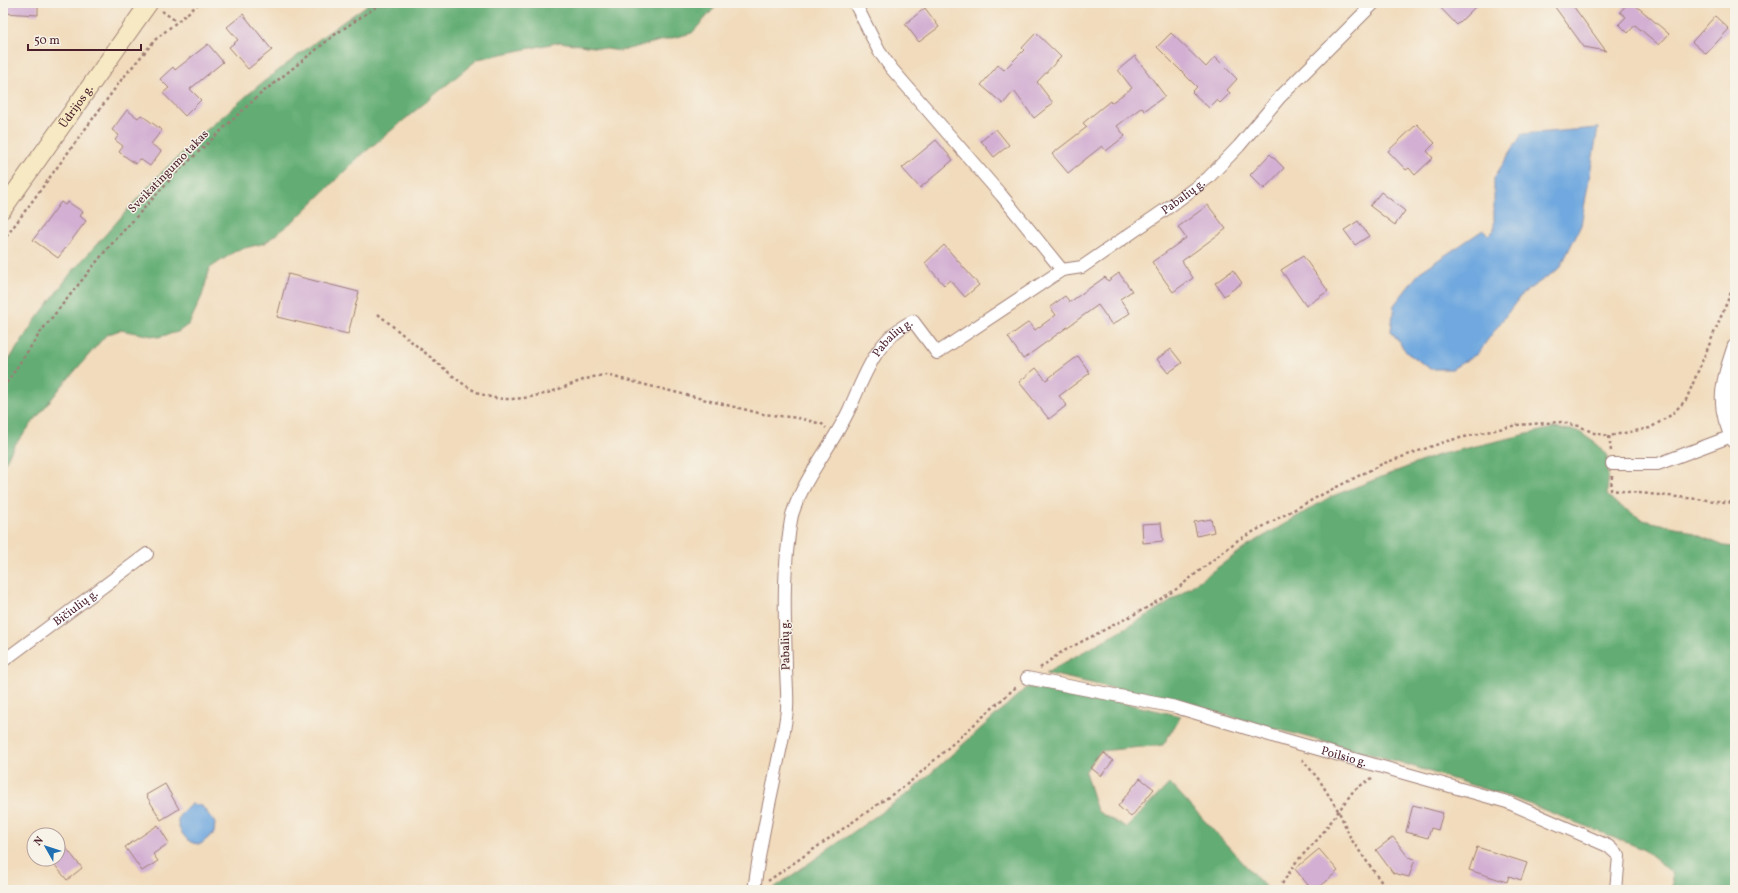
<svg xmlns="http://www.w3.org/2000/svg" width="1738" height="893" font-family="Vollkorn,serif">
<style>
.forest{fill:#63ad75;stroke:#566650}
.water{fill:#6fa8df;stroke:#5c6485}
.building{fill:#d3b0d3}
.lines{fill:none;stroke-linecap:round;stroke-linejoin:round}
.minor-casing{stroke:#9e7d74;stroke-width:14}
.tertiary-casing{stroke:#9e7d74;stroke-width:17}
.secondary-casing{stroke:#9e7d74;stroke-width:19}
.path{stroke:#9e7d74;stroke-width:2.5;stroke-dasharray:3 3;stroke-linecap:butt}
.minor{stroke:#fff;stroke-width:12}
.tertiary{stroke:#fff;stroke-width:15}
.secondary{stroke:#f6e9c3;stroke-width:17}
.labels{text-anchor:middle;stroke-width:3;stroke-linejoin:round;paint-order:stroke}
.street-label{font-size:12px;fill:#4a1f2b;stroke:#f7f3e8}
</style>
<rect width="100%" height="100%" fill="#f7f3e8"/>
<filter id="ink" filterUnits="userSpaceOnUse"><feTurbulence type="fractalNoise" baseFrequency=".025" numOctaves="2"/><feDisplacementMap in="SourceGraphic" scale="8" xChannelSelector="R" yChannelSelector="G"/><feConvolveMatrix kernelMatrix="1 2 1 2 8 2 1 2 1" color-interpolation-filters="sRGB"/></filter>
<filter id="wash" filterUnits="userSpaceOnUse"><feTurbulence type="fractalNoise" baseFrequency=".012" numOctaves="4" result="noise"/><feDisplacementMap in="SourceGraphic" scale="16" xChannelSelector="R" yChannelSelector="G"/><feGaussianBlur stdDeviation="0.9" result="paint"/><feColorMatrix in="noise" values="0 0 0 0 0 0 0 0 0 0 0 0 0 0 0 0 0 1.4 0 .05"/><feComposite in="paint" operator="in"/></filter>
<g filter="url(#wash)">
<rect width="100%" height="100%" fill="#f1dbbc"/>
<!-- forest -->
<g class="forest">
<path d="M370,3H719L692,33L620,51L560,42L478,59L359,157L298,217L265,243L237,250L210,268L202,296L189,324L178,332L158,337L120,330L106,335L61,387L14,446L3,466V369L34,322L71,273L157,177L202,134L258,86L326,34Z"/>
<path d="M1553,428L1578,431L1598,445L1607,456L1608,480L1607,495L1617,504L1643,520L1680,528L1724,546L1735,547V890H1673L1671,872L1643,849L1519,800L1399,762L1188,705L1046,673L1164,606L1249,545L1330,497L1438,455Z"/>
<path d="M1027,687L1101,698L1181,716L1163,745L1100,751L1085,772L1097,811L1126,828L1170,783L1268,890H775L774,888L910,792Z"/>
</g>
<!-- water -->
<g class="water">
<path d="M1598,128L1581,225L1560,268L1522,294L1477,354L1452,369H1431L1407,353L1391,331L1394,305L1420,272L1483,230L1489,235L1494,230V178L1522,134Z"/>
<path d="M192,804L202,806L215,823L214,833L201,844C192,844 187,841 182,833C173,819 180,813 192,804Z"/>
</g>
<g id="blocks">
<!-- building -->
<g class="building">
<path d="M3,3H38V15L3,13Z"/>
<path d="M1436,3H1479L1457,25Z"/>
<path d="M1552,3H1571L1606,51L1584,47Z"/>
<path d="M1628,3H1633L1669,34L1659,45L1635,25L1628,33L1619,24L1626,17L1620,12Z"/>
<path d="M925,8L939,27L919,42L905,24Z"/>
<path d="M243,14L272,50L248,69L229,47L238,40L227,27Z"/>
<path d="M1715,16L1729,29L1706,54L1692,42Z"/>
<path d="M1036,33L1061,57L1037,82L1053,103L1034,118L1014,91L1003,104L981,85L998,65L1004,70L1024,50L1022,48Z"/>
<path d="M1171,33L1206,67L1215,57L1237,79L1227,90L1230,93L1220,103L1217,100L1209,108L1192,92L1197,87L1157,47Z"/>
<path d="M208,44L223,62L190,89L201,100L185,116L163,93L169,88L160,79L173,67L175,70Z"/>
<path d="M1135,56L1165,96L1144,111L1142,107L1117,126L1125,136L1106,151L1102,146L1068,173L1052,154L1087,127L1083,123L1110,101L1111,103L1132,88L1118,70Z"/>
<path d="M127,110L138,118L141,115L162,130L151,144L161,151L150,166L140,159L136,164L119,152L123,146L115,140L119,135L112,130Z"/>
<path d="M1417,124L1435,143L1427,151L1433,158L1415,175L1409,168L1406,170L1388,151Z"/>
<path d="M996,129L1009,145L994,157L981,141Z"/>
<path d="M936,140L953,160L920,188L902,168Z"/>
<path d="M1270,154L1284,168L1264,189L1250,175Z"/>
<path d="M1381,192L1405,211L1395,225L1370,206Z"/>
<path d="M61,202L65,205L68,202L83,212L80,216L86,221L58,258L33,240Z"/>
<path d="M1208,205L1226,229L1182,261L1193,278L1173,292L1152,262L1186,238L1178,227Z"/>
<path d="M1358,221L1369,236L1355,245L1344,230Z"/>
<path d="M944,245L979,285L965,297L950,280L944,285L925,263Z"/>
<path d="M1303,256L1328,291L1306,306L1281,270Z"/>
<path d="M1233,270L1242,283L1224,296L1215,283Z"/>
<path d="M1119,273L1132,291L1120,299L1130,313L1112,325L1098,305L1023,359L1008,337L1029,322L1035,330L1056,315L1050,307L1065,296L1070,302L1105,277L1108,281Z"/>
<path d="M288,274L359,292L348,334L277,317Z"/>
<path d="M1171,349L1182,363L1168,373L1157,359Z"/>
<path d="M1078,356L1090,373L1059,396L1067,405L1049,419L1019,382L1036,368L1046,380Z"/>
<path d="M1211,519L1214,532L1197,536L1194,522Z"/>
<path d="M1161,523L1163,541L1143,543L1142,524Z"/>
<path d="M1104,753L1113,761L1101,776L1091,768Z"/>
<path d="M1140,778L1154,789L1131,817L1118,806Z"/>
<path d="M165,784L179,809L161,820L146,795Z"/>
<path d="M1413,805L1443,813L1438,830L1431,828L1428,838L1406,832Z"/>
<path d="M158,825L169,843L153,854L158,861L142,871L125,847Z"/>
<path d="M1393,837L1408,857L1415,859L1409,877L1393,873L1376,850Z"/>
<path d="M58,838L82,868L67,880L50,859H58Z"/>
<path d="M1477,847L1527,863L1521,880L1509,876L1507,882L1469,870Z"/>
<path d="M1319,849L1338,871L1315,890H1312L1295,869Z"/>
</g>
</g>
</g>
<g filter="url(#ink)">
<use href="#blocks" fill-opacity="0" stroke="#9e7d74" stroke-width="1"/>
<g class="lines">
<defs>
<g id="minor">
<path d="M855,3L879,51L891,68L1002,196L1062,270"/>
<path d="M1612,464H1658L1732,436"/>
<path id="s1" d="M3,661L147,554"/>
<path id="s2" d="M1027,678L1176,707L1286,740L1507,802L1608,846L1619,856L1616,890"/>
<path id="s3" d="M754,890C759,853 766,817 774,781C778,757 785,733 787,709C788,694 786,680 786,666C785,625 783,583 788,543C789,534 790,524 792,515C804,477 832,446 849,410C865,375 876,338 913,321L937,353L1062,270L1082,267L1169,207L1208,178L1239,146L1280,97L1374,3"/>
</g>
<path id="tertiary" d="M1735,347C1723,383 1716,406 1735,441"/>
<g id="secondary">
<path id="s4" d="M3,209L149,3"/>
</g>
</defs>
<!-- minor casing -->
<use href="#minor" class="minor-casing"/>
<!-- tertiary casing -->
<use href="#tertiary" class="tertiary-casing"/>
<!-- secondary casing -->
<use href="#secondary" class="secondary-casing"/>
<!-- path -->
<g class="path">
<path d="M162,11L176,21"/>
<path d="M3,241L122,79L156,39L200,3"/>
<path d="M378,314C397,330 416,345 435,361C451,374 467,390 487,396C502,401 524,399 539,395C563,390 582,377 606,375L763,414L798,418L822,424L826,428"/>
<path d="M3,388L42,330L107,249L175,174L258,96L337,33L382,3"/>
<path d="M1611,451L1609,436L1650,428L1671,415L1686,400L1735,283"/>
<path d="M1612,476L1611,490L1735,503"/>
<path d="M1040,668L1060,653L1148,607L1178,588L1238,540L1323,494L1382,464L1447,441L1517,425L1561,422L1579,426L1594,433L1609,436"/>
<path d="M1302,759L1320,781L1339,812L1351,839L1387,890"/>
<path d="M768,881L910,782L1017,686"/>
<path d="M1282,884L1296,862L1319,838L1354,790L1372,778"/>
</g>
<!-- minor -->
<use href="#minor" class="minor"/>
<!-- tertiary -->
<use href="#tertiary" class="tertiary"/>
<!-- secondary -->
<use href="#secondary" class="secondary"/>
</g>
</g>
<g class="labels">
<!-- street labels -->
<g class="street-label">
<text dy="4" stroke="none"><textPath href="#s4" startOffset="126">Ūdrijos g.</textPath></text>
<text transform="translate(168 171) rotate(-46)" y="4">Sveikatingumo takas</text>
<text dy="4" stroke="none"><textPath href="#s3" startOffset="944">Pabalių g.</textPath></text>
<text dy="4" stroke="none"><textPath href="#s3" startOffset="584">Pabalių g.</textPath></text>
<text dy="4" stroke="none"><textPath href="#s1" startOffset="90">Bičiulių g.</textPath></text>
<text transform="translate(785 645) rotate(-91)" y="4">Pabalių g.</text>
<text dy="4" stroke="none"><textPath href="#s2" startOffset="327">Poilsio g.</textPath></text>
</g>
</g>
<!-- margin -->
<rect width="1738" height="893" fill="none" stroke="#f7f3e8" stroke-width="16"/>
<!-- north arrow -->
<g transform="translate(46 847) rotate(309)"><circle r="19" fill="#f7f3e8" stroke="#b29e9c"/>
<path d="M0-3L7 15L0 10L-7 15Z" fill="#1f6fb2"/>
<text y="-6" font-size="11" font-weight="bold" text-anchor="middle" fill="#4a1f2b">N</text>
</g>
<!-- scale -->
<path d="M28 44v6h113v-6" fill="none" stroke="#4a1f2b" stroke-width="2"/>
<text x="34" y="44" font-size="12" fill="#4a1f2b" stroke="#f7f3e8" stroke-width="3" paint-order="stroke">50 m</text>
</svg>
